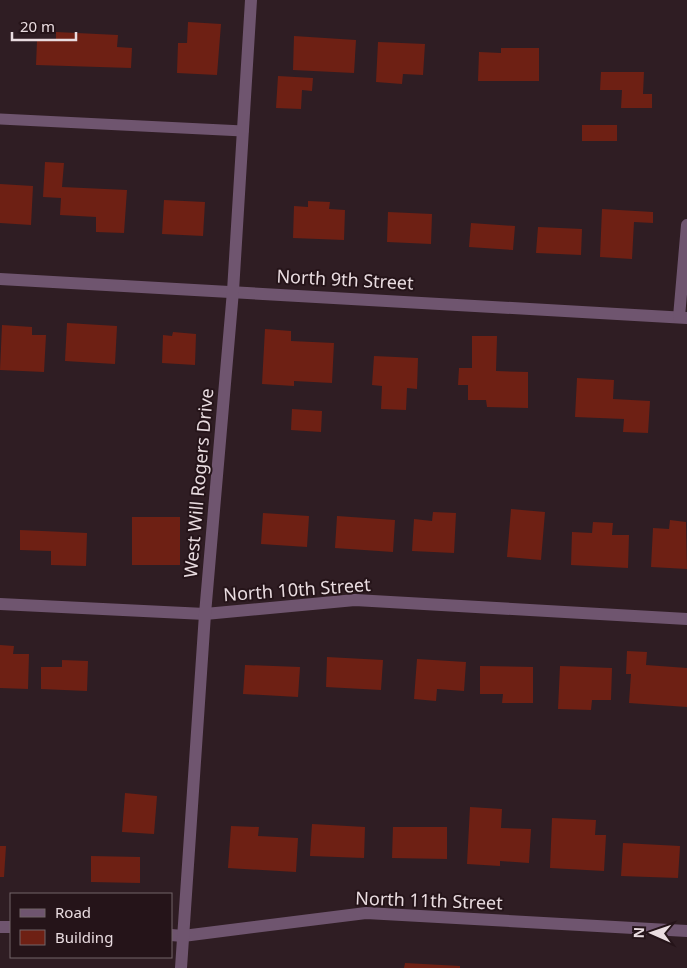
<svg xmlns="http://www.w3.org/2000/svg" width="687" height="968" font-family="'Noto Sans',sans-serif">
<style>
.building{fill:#6e2014}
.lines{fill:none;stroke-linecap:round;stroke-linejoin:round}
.service{stroke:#6f556f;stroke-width:11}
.minor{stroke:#6f556f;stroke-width:12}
.labels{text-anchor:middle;stroke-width:4;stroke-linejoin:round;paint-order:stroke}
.street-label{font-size:18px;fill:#e9dce0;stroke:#251419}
</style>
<rect width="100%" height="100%" fill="#2f1d23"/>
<!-- building -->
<g class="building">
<path d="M188,22L221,24L217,75L177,73L178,43H187Z"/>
<path d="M56,32L118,35L117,47L132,48L131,68L36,65L37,41H56Z"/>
<path d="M294,36L356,40L354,73L293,70Z"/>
<path d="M378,42L425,44L423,75L403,74L402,84L376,82Z"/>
<path d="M501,48H539V81H478L479,52L501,53Z"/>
<path d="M601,72H644L643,94H652V108H621L622,90H600Z"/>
<path d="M278,76L313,78L312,91L302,90L301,109L276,108Z"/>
<rect x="582" y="125" width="35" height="16"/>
<path d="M45,162L64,163L62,187L127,190L124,233L96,232V217L60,215L61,198L43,197Z"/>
<path d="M0,184L33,186L31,225L0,223Z"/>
<path d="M164,200L205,202L203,236L162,234Z"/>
<path d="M308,201L330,202L329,209L345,210L344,240L293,238L294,206L308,207Z"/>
<path d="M602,209L653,212V223L634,222L632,259L600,257Z"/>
<path d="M388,212L432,214L431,244L387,242Z"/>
<path d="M471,223L515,226L513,250L469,247Z"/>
<path d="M538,227L582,229L581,255L536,253Z"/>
<path d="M67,323L117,326L115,364L65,361Z"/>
<path d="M2,325L32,327V335H46L44,372L0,370Z"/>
<path d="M265,329L291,331V341L334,343L332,383L294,381V386L262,384Z"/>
<path d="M173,332L196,334L195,365L162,363L163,335L172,336Z"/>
<path d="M472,336H497L496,371L528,372V408L487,407L486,400H468V385H458L459,368H472Z"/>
<path d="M374,356L418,358L417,389L407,388L406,410L381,409L382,386L372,385Z"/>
<path d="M577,378L614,380L613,399L650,401L648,433L623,432L624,419L575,417Z"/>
<path d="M292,409L322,411L321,432L291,430Z"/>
<path d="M511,509L545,512L541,560L507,557Z"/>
<path d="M433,512L456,513L454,553L412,551L414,519L432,521Z"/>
<path d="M263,513L309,516L307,547L261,544Z"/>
<path d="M337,516L395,520L393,552L335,548Z"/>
<rect x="132" y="517" width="48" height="48"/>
<path d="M670,520L686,522L687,569L651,567L653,528L669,529Z"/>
<path d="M593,522L613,523L612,535H629L628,568L571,565L572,532L592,533Z"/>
<path d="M20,530L87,533L86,566L51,565V551L20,550Z"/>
<path d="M0,645L14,646L13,654H29L28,689L0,688Z"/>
<path d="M627,651L647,652L646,665L687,668V707L629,703L631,674H626Z"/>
<path d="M327,657L383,660L381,690L326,687Z"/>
<path d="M417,659L466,662L464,691L437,689L436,701L414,699Z"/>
<path d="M62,660L88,661L87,691L41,689V667H62Z"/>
<path d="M245,665L300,667L298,697L243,694Z"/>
<path d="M480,666L533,667V703H502L503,694H480Z"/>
<path d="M560,666L612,668L611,700H592L591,710L558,709Z"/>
<path d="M125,793L157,796L154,834L122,832Z"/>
<path d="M470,807L502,809L501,828L531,829L529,863L500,861V866L467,864Z"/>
<path d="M552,818L596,820L595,835H606L604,871L550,868Z"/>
<path d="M312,824L365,827L364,858L310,856Z"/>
<path d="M231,826L259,827L258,836L298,838L296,872L228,868Z"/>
<path d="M393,827H447V859L392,858Z"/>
<path d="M623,843L680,846L678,878L621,876Z"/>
<path d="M0,846H6L4,877H0Z"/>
<path d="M91,856L140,857V883L91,882Z"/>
<path d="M405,963L460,966V968H404Z"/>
</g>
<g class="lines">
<!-- service -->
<path class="service" d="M0,119L243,131"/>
<!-- minor -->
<g class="minor">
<path d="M0,279L687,318"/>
<path d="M679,317L687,225"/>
<path d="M0,604L205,614L355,600L687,619"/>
<path d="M0,927H11"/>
<path d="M171,935L183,936L366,913L687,931"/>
<path d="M181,968L205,614L233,291L251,0"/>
</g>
</g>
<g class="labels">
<!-- street labels -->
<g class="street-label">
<text transform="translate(345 280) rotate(3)" y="6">North 9th Street</text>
<text transform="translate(199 483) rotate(-85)" y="6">West Will Rogers Drive</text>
<text transform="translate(297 590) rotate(-4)" y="6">North 10th Street</text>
<text transform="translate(429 901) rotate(2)" y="6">North 11th Street</text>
</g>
</g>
<!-- legend -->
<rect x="10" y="893" width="162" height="65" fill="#251419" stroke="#736469"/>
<rect x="20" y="909" width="25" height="8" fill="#6f556f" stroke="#736469"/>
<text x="55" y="918" font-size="15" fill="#e9dce0">Road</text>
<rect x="20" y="930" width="25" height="15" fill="#6e2014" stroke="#736469"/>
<text x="55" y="943" font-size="15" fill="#e9dce0">Building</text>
<!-- north arrow -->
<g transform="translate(652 933) rotate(272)" stroke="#251419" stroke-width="4" paint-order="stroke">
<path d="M0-4L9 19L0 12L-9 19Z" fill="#e9dce0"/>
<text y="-8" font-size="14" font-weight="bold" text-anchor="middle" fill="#e9dce0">N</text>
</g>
<!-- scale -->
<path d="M12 32v8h64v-8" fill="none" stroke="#e9dce0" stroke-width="2.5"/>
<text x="20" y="32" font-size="15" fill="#e9dce0" stroke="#251419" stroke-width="4" paint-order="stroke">20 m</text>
</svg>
